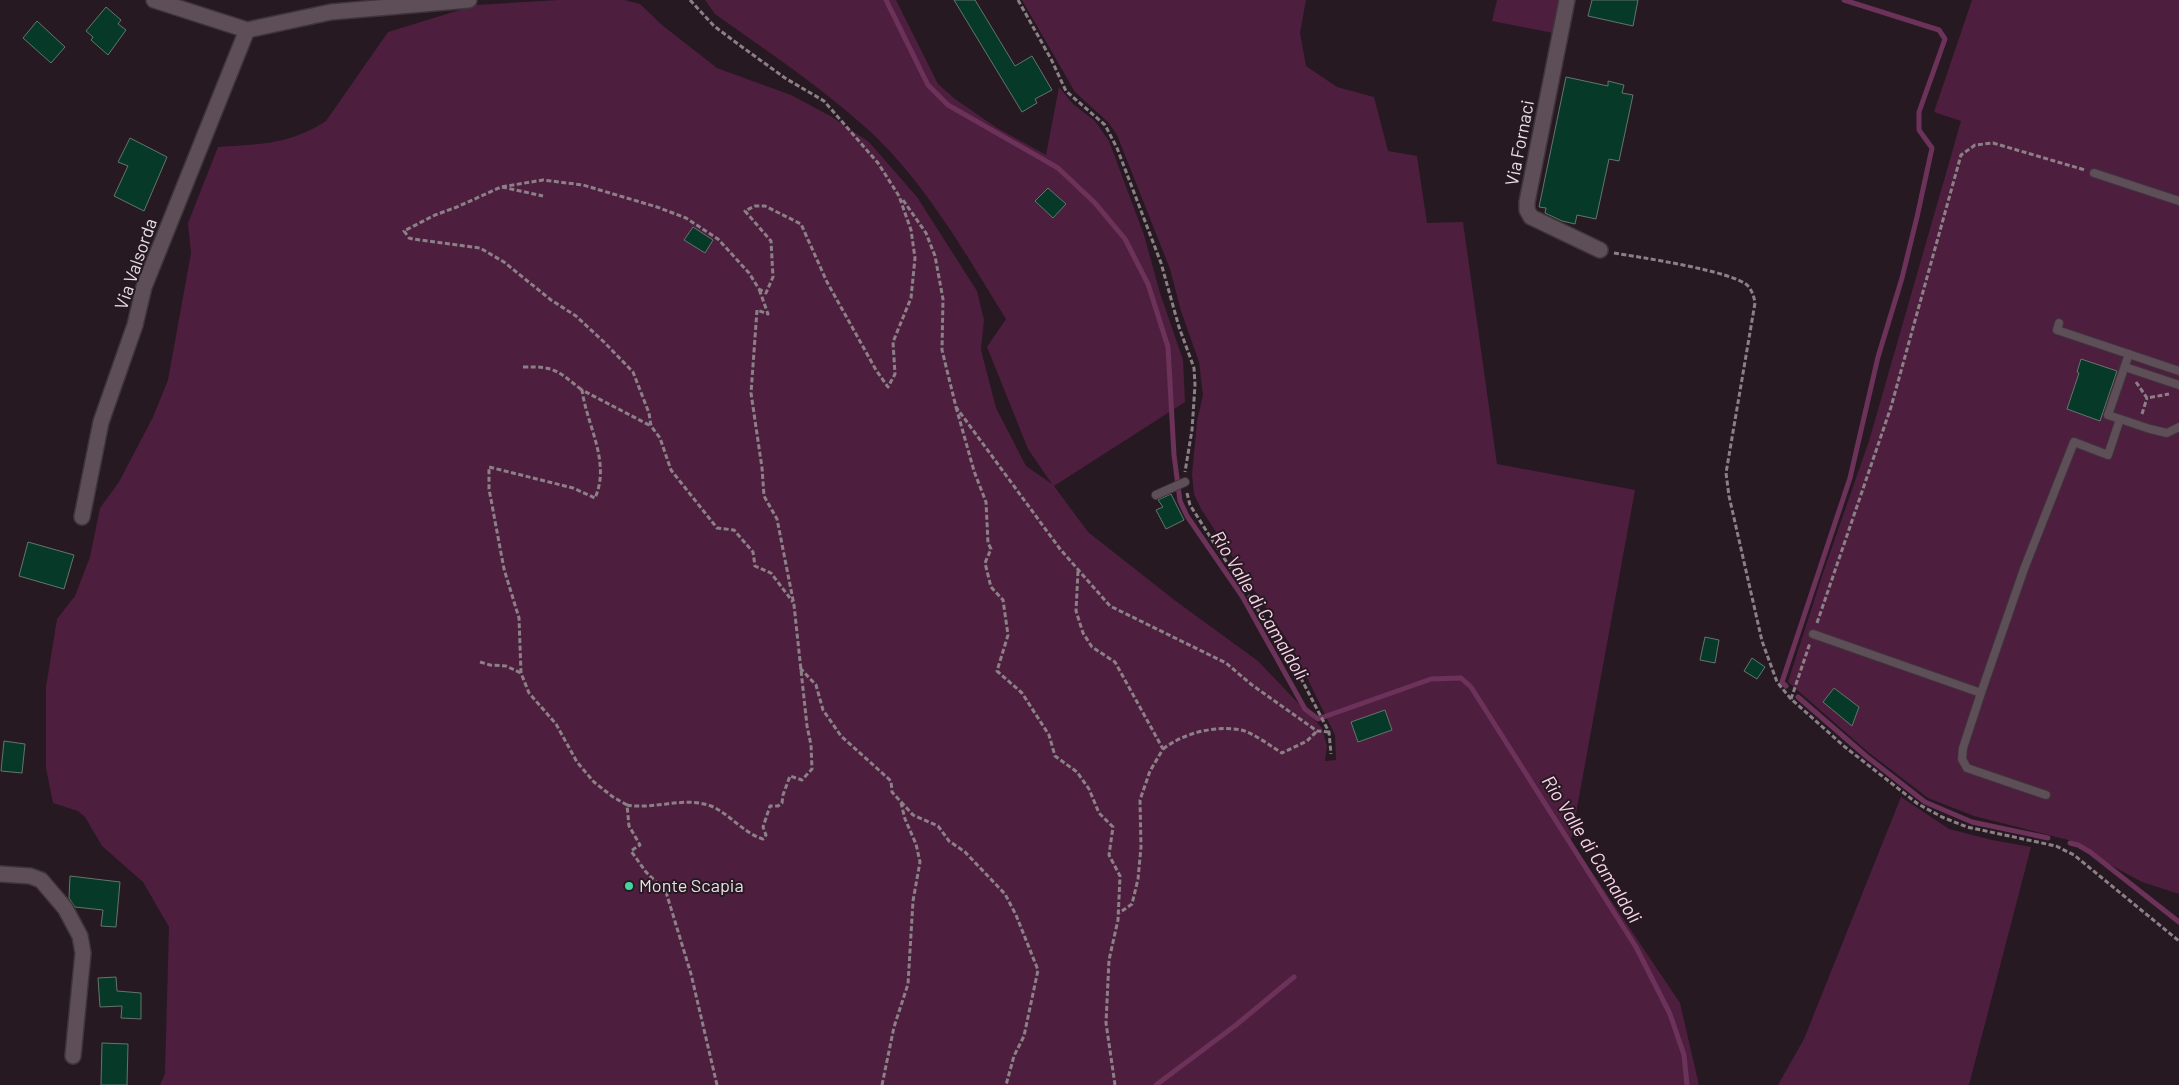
<svg xmlns="http://www.w3.org/2000/svg" width="2179" height="1085" font-family="Barlow,sans-serif">
<style>
.green{fill:#4e1e3f}
.lines{fill:none;stroke-linecap:round;stroke-linejoin:round}
.stream{stroke:#6d325a;stroke-width:5}
.building{fill:#073928;stroke:#63756c}
.lane-casing{stroke:#3e353b;stroke-width:10}
.street-casing{stroke:#3e353b;stroke-width:18}
.path{stroke:#8b8086;stroke-width:3;stroke-dasharray:5 2.5;stroke-linecap:butt}
.lane{stroke:#5d4e57;stroke-width:8}
.street{stroke:#5d4e57;stroke-width:15}
.poi-dot{fill:#43d4a0;stroke:#261921;stroke-width:2}
.labels{text-anchor:middle;stroke-width:4;stroke-linejoin:round;paint-order:stroke}
.street-label{font-size:18px;fill:#e9e0e5;stroke:#261921}
.poi-label{font-size:18px;fill:#e9e0e5;stroke:#261921;text-anchor:start}
.water-label{font-size:19px;font-style:italic;fill:#fad4eb;stroke:#261921}
</style>
<rect width="100%" height="100%" fill="#261921"/>
<!-- green -->
<g class="green">
<path d="M559,0H624L640,4L662,25L717,68L791,95L832,117L869,142L917,197L977,291L984,320L981,350L996,408L1026,466L1052,484L1028,449L987,347L1006,319C965,253 923,178 864,126C818,85 765,50 715,14L705,0H896L938,84L955,99L997,128L1046,155L1059,87L1073,104L1095,121L1109,141L1144,235L1160,293L1183,360L1185,402L1054,486L1088,532L1177,602L1258,661L1322,728L1327,746L1325,761L1336,760L1335,735L1293,649L1201,509L1194,494L1192,475L1197,421L1203,395L1199,362L1181,311L1170,269L1117,135L1108,122L1075,92L1022,0H1306L1300,33L1306,66L1337,87L1374,97L1388,151L1417,156L1427,223L1463,222L1497,464L1635,490L1571,841L1680,1003L1699,1085H160L165,1074L169,927L143,882L102,846L85,817L78,811L53,803L46,768V687L57,619L75,596L90,557L100,508L119,482L153,417L168,380L191,253L188,223L218,147C260,144 289,145 326,121L388,32L476,5Z"/>
<path d="M1497,0H1560L1553,33L1492,21Z"/>
<path d="M1972,0H2179V894L2142,882L2105,862L2076,842L1974,816L1928,798L1868,752L1788,682L1822,576L1869,441L1961,121L1934,112Z"/>
<path d="M1901,797L1949,829L1992,840L2031,847L1969,1085H1778L1804,1039Z"/>
</g>
<g class="lines">
<!-- stream -->
<g class="stream">
<path d="M886,0L928,85L948,105L1058,168L1095,203L1125,239L1148,284L1168,347L1174,455L1180,501L1187,516L1242,596L1305,709L1318,719L1431,679L1461,678L1471,687L1636,947L1670,1014L1684,1055L1687,1085"/>
<path d="M1786,686L1782,682L1850,478L1878,357L1902,278L1917,217L1932,148L1919,130V112L1945,39L1939,30L1844,0"/>
<path d="M1798,697L1866,756L1925,802L1972,822L2048,838"/>
<path d="M2070,843L2078,845L2090,852L2179,922"/>
<path d="M1156,1085L1236,1025L1294,977"/>
</g>
</g>
<!-- building -->
<g class="building">
<path d="M954,0H975L1015,66L1032,56L1052,90L1035,99L1037,103L1022,112Z"/>
<path d="M1592,0H1638L1633,26L1588,16Z"/>
<path d="M106,7L121,20L118,24L126,30L108,55L91,40L93,37L86,31Z"/>
<path d="M37,21L65,47L51,63L23,38Z"/>
<path d="M1566,77L1608,86V81L1624,85L1622,93L1633,95L1619,161L1609,159L1596,219L1577,215L1575,224L1562,221L1545,213L1546,208L1539,207Z"/>
<path d="M130,138L167,157L144,211L114,196L128,166L118,162Z"/>
<path d="M1048,188L1066,204L1053,218L1035,201Z"/>
<path d="M693,227L713,240L705,253L684,240Z"/>
<path d="M2081,359L2117,371L2100,421L2067,409L2079,373L2077,372Z"/>
<path d="M1171,494L1184,520L1166,529L1156,510L1163,507L1158,500Z"/>
<path d="M28,542L74,555L64,589L19,576Z"/>
<path d="M1705,637L1719,640L1715,663L1700,660Z"/>
<path d="M1752,658L1765,667L1757,679L1744,671Z"/>
<path d="M1834,688L1859,707L1852,726L1823,702Z"/>
<path d="M1385,710L1392,730L1358,742L1351,722Z"/>
<path d="M4,741L25,744L22,773L1,771Z"/>
<path d="M70,876L120,882L116,927L101,926L103,910L75,907L69,898Z"/>
<path d="M116,977L117,991L141,993V1019L121,1018L122,1006L100,1007L98,978Z"/>
<path d="M102,1043L128,1044L127,1085H101Z"/>
</g>
<g class="lines">
<defs>
<g id="lane">
<path d="M2094,173L2179,201"/>
<path d="M2059,323L2057,330L2179,371"/>
<path d="M2129,354L2108,415L2150,429L2167,433L2179,427"/>
<path d="M2125,367L2179,385"/>
<path d="M1156,495L1185,482"/>
<path d="M1813,634L1981,693L2024,569L2074,442L2108,455L2120,419"/>
<path d="M1981,693L1963,748L1962,759L1967,768L2046,795"/>
</g>
<g id="street">
<path d="M154,0L247,30L331,12L469,0"/>
<path d="M1567,0L1527,202V210L1531,217L1600,250"/>
<path d="M82,517L101,422L135,325L144,287L247,30"/>
<path d="M0,874L30,876L41,880L65,908L80,936L83,953L73,1056"/>
</g>
</defs>
<!-- lane casing -->
<use href="#lane" class="lane-casing"/>
<!-- street casing -->
<use href="#street" class="street-casing"/>
<!-- path -->
<g class="path">
<path d="M690,0L714,26L738,44L785,78L824,101L878,163L899,196L911,230L915,258L911,298L893,342L895,374L888,387L876,370L827,282L801,224L765,206H755L745,211L771,241L773,277L766,293L759,289L749,273L718,239L686,218L657,207L583,185L543,180L501,187L457,207L435,215L404,231L409,238L413,239L480,248L504,262L551,300L576,316L604,342L633,372L649,413L651,426L660,438L671,470L717,528L734,530L753,552L755,566L771,573L793,602"/>
<path d="M1018,0L1051,59L1066,91L1105,125L1117,148L1161,263L1179,327L1194,368L1195,385L1192,430L1185,472"/>
<path d="M502,187L543,196"/>
<path d="M903,200L926,233L935,256L943,299L942,350L956,407L1060,549L1110,606L1226,663L1252,685L1317,731L1329,732"/>
<path d="M1614,253C1638,257 1734,271 1748,286C1752,291 1754,296 1755,303L1726,473L1729,496L1762,641L1777,682L1791,699L1845,747L1918,804L1942,817L1967,827L2056,846L2074,855L2179,941"/>
<path d="M523,367C556,366 557,371 582,390"/>
<path d="M2136,382L2147,398L2169,394"/>
<path d="M956,407L974,471L986,502L988,543L991,549L985,563L991,587L1003,600L1008,635L997,671L1022,693L1049,735L1055,756L1077,772L1089,789L1099,813L1113,827L1109,855L1120,876L1118,920L1109,960L1106,1023L1115,1085"/>
<path d="M2142,414L2147,398"/>
<path d="M1187,493L1190,505L1216,546L1293,663L1329,732L1331,754"/>
<path d="M1078,571L1076,611L1083,633L1092,647L1115,662L1163,749L1150,771L1140,800L1141,847L1138,879L1132,904L1119,913"/>
<path d="M1817,623L1891,407L1961,155L1975,145L1993,143L2085,170"/>
<path d="M480,662L490,665L506,666L521,673"/>
<path d="M800,668L816,685L823,710L841,736L891,781L892,792L913,815L938,826L949,841L965,852L1005,894L1016,915L1038,970L1024,1036L1014,1056L1006,1085"/>
<path d="M1791,699L1810,643"/>
<path d="M1163,749C1184,733 1215,725 1241,730C1252,732 1272,747 1282,753L1307,741L1317,731"/>
<path d="M627,805L613,797L594,782L577,762L556,724L529,693L521,673L519,618L504,569L489,489V467L573,488L595,498C611,462 587,426 582,390L651,426"/>
<path d="M717,1085L691,974L666,892L646,872L631,851L640,845L629,826L627,805C654,810 684,796 711,806C730,814 743,833 763,839L766,835L763,827L770,806H778L782,803L783,795L790,776L802,780L812,769L811,745L807,726L794,605L777,519L764,496L762,468L751,393L757,310L768,314L759,289"/>
<path d="M882,1085L894,1027L908,984L913,901L920,862L916,844L905,819L901,803"/>
</g>
<!-- lane -->
<use href="#lane" class="lane"/>
<!-- street -->
<use href="#street" class="street"/>
</g>
<!-- markers -->
<circle class="poi-dot" cx="629" cy="886" r="5"/>
<g class="labels">
<!-- street labels -->
<g class="street-label">
<text transform="translate(1520 143) rotate(-79)" y="6">Via Fornaci</text>
<text transform="translate(136 264) rotate(-71)" y="6">Via Valsorda</text>
</g>
<!-- poi labels -->
<g class="poi-label">
<text x="639" y="892">Monte Scapia</text>
</g>
<!-- water labels -->
<g class="water-label">
<text transform="translate(1260 605) rotate(59)" y="7">Rio Valle di Camaldoli</text>
<text transform="translate(1592 849) rotate(58)" y="7">Rio Valle di Camaldoli</text>
</g>
</g>
</svg>
